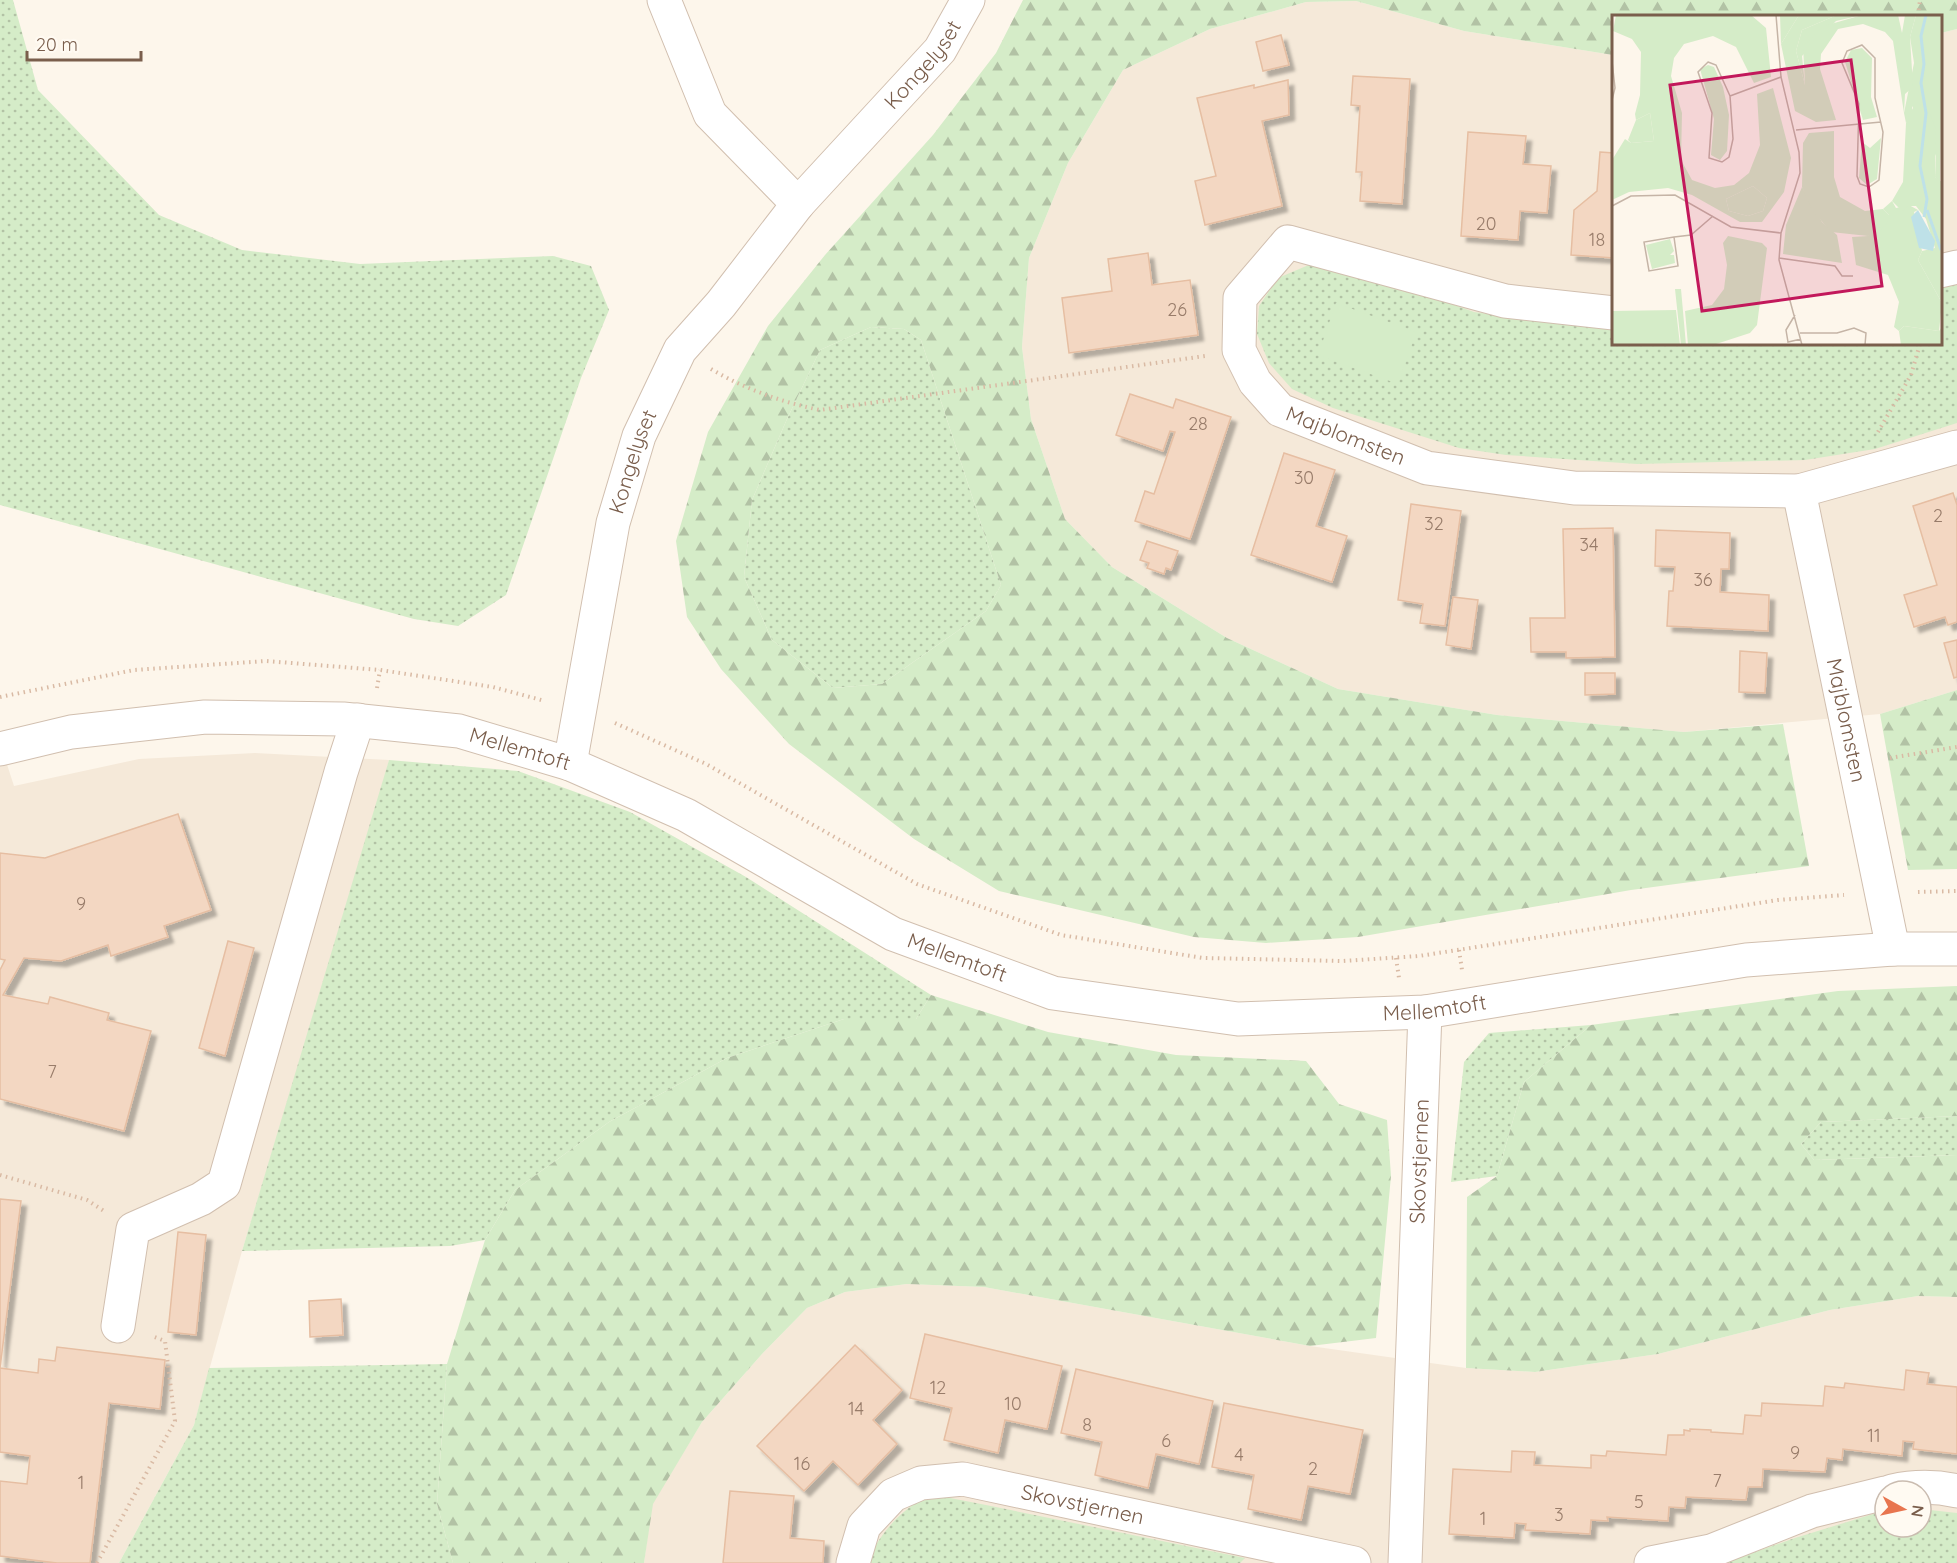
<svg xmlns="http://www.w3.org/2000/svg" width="1957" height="1563" font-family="Quicksand,sans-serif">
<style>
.residential{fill:#f5e9d9;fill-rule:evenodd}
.grass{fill:url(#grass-dots)}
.forest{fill:url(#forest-firs);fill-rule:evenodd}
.pitch{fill:#d5ecc8}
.building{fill:#f3d7c2;stroke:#e6bea2;stroke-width:1.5;filter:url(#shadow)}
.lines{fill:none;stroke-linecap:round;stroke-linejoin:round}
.minor-casing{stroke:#d1bfaf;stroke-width:35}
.path{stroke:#d9baa4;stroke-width:4;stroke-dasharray:1.5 4.5;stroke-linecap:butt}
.minor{stroke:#fff;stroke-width:33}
.labels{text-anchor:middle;stroke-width:5;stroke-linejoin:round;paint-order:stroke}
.number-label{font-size:18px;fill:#987c6a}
.street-label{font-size:21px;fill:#7a5e4c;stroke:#fffaf2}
.inset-river{fill:none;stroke:#bee1e8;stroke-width:3}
.inset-road{fill:none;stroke:#c5b4a6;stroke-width:1.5}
.view{fill:#c2185b;fill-opacity:0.15;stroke:#c2185b;stroke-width:3}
.inset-edge{fill:none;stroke:#7a5e4c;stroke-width:3}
</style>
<defs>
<pattern id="grass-dots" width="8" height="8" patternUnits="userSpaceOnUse" patternTransform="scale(1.5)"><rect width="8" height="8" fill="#d5ecc8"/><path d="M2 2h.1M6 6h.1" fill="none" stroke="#b2c2a5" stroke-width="1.8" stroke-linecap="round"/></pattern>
<pattern id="forest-firs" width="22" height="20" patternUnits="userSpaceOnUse" patternTransform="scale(1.5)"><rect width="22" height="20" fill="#d5ecc8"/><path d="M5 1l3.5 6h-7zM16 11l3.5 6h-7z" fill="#b2c2a5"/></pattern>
<filter id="shadow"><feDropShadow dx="5.5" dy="5.5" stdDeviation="1.5" flood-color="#0004"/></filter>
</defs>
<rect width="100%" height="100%" fill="#fdf6eb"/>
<!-- residential -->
<g class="residential">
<path d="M1356,1L1464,31L1613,55L1614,344H1940L1941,33L1957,29V690L1880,714L1684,732L1497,715L1338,689L1227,638L1112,567L1065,519L1031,419L1022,347L1029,258L1068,163L1123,70L1210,29L1306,2Z"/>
<path d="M0,743L14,786L139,759L255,753L389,760L377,810L242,1251L194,1425L119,1563H0Z"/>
<path d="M907,1284L984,1287L1310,1346L1466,1368L1535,1372L1658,1354L1830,1310L1918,1296L1957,1297V1563H644L652,1504L702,1422L762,1354L807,1308L845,1292ZM1885,1491H1921V1527H1885Z"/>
</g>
<!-- grass -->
<g class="grass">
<path d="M0,0H13L38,90L159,215L242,250L360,264L553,256L591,266L609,310L581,378L506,595L458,626L414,619L0,505Z"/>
<path d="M1311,264L1413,290L1474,312L1538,321L1613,328L1614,344H1940L1941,287L1957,283V423L1875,449L1805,460L1637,464L1506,455L1459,448L1333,408L1292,389L1269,363L1257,334L1259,306L1278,278Z"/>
<path d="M871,327L904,329L921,340L1001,585L986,611L882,684L833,688L772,640L744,577L752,500L787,419L820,350Z"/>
<path d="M389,760L518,771L630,812L746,877L931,995L916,1019H844L727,1058L609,1122L515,1190L485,1240L450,1246L242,1251Z"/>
<path d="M1591,1025L1524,1082L1497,1176L1451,1182L1464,1062L1489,1033Z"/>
<path d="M1957,1116V1155L1814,1160L1801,1144L1821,1122Z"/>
<path d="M447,1364L437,1504L453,1563H119L194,1425L209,1368Z"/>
<path d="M945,1497L986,1505L1245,1558L1240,1563H870C871,1543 899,1513 916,1503C924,1499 936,1499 945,1497Z"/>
<path d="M1921,1509L1957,1513V1563H1723L1795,1538L1873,1514L1885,1512V1527H1921Z"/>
</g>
<!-- forest -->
<g class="forest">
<path d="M1023,0H1957V29L1941,33L1940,16H1614L1613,55L1464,31L1356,1L1306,2L1210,29L1123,70L1068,163L1029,258L1022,347L1031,419L1065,519L1112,567L1227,638L1338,689L1497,715L1684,732L1783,724L1809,866L1631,890L1358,937L1266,943L1194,937L999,891L914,839L789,744L721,669L687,617L676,541L708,432L768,326L825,255L933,135L996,53ZM871,327L904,329L921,340L1001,585L986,611L882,684L833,688L772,640L744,577L752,500L787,419L820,350Z"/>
<path d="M1957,690V869L1908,870L1880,714Z"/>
<path d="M1957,986V1116L1821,1122L1801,1144L1814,1160L1957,1155V1297L1918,1296L1830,1310L1658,1354L1535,1372L1466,1368L1467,1197L1497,1176L1524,1082L1591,1025L1838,991Z"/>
<path d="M931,995L1048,1032L1176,1055L1306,1061L1339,1104L1387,1120L1391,1176L1376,1338L1310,1346L984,1287L907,1284L845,1292L807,1308L762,1354L702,1422L653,1504L644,1563H453L437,1504L447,1364L485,1240L515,1190L609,1122L727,1058L844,1019H916Z"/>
</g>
<!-- pitch -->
<path class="pitch" d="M1336,303L1416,332L1398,384L1318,355Z"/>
<!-- building -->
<g class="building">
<path d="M1281,35L1289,65L1263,71L1256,42Z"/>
<path d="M1353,76L1410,79L1402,204L1360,201L1362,172H1356L1360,106L1351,105Z"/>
<path d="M1288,80L1289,115L1262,121L1282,206L1205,225L1195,181L1216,176L1197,98L1254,85V88Z"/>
<path d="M1468,132L1526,136L1523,164L1551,166L1547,213L1520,211L1518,240L1461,236Z"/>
<path d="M1600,152L1614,153V258L1571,255L1574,210L1597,191Z"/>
<path d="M1148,253L1152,285L1190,280L1198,335L1069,353L1062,298L1112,291L1108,259Z"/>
<path d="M1130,394L1173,408L1176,399L1231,417L1190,539L1135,521L1145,491L1154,494L1175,432L1170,431L1163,451L1116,435Z"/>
<path d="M1284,453L1335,470L1316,526L1347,536L1332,582L1251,555Z"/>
<path d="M1953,493L1957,505V622L1948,625L1945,617L1914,627L1904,595L1937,585L1913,506Z"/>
<path d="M1411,504L1461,511L1445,626L1420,623L1423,604L1398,600Z"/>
<path d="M1613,528L1615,657L1566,658V652H1531L1530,618H1565L1563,529Z"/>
<path d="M1656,530L1730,533L1729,569H1721L1720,592L1769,595L1768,631L1667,626L1669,591H1673L1675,567L1655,566Z"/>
<path d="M1147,541L1178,551L1171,570L1166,568L1164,574L1147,568L1149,563L1140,560Z"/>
<path d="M1453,597L1478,600L1471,649L1446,645Z"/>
<path d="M1957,640V677L1954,678L1944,643Z"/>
<path d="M1740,651L1767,653L1765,693L1739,692Z"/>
<path d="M1585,673H1615V694L1585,695Z"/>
<path d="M178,814L211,910L164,926L168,937L111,956L108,945L61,961L24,958L3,995L48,1004L50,997L109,1013L107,1020L151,1031L124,1131L0,1099V970L5,960L0,959V853L45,858Z"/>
<path d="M228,941L254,948L225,1056L199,1048Z"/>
<path d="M0,1199L21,1201L0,1368L38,1373L39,1359L55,1361L57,1347L165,1360L160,1409L109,1403L90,1563H57L0,1556V1481L27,1484L30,1456L0,1452Z"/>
<path d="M178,1232L206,1235L196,1335L168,1332Z"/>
<path d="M341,1299L343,1335L310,1337L309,1301Z"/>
<path d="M925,1334L1062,1366L1047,1429L1005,1420L998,1453L944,1440L952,1408L910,1398Z"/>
<path d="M855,1345L902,1390L873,1420L897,1444L858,1485L833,1461L804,1491L757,1446Z"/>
<path d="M1076,1369L1213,1401L1199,1464L1156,1454L1148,1488L1095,1475L1102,1442L1061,1433Z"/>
<path d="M1906,1370L1929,1373L1927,1384L1957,1387V1454L1913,1449L1914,1442L1903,1441L1902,1456L1843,1449L1842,1460L1827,1458L1825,1472L1763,1469L1762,1487H1748L1746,1500L1686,1497L1685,1508L1669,1507L1668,1521L1607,1517L1608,1521L1591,1520L1590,1534L1525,1530L1526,1524L1515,1523L1514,1538L1449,1534L1453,1469L1511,1472L1512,1451L1535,1452L1534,1465L1591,1468V1455L1606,1456L1607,1451L1666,1455L1668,1435H1684V1430L1690,1431V1429L1711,1430V1432L1743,1434L1745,1415L1761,1416L1762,1403L1823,1406L1825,1386L1844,1388L1845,1383L1904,1390Z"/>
<path d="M1224,1403L1363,1430L1350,1494L1308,1486L1301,1520L1248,1509L1254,1475L1212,1467Z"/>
<path d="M730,1491L794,1496L790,1538L824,1541L823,1563H723Z"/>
</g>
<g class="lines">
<defs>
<g id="minor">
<path d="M664,0L710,114L798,204"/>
<path d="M1940,271L1957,267"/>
<path id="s1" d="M1614,313L1505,301L1288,242L1240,298L1239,350L1255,382L1280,410L1427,468L1574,488L1799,491L1957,447"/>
<path id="s2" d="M1799,491L1893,949"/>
<path id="s3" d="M0,749L71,732L205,717L343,719L459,731L570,764L686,815L893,934L1053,993L1238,1019L1425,1012L1746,960L1893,949H1957"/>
<path id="s4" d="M570,764L613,523L639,436L680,350L721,304L798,204L940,50L968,0"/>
<path d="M118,1326L133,1229L201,1199L224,1184L341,772L358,720"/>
<path d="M1892,1491C1914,1486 1936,1486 1957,1491"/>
<path id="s5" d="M853,1563L864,1526L893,1495L921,1483L963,1479L1354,1563"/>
<path id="s6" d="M1405,1563L1425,1012"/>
<path d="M1651,1563L1711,1551L1812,1511L1885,1493"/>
</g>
</defs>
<!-- minor casing -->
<use href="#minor" class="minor-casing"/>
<!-- path -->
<g class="path">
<path d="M1918,16L1920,0"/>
<path d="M711,369C745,389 781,402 820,410L1205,356"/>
<path d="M1878,432L1911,375L1920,344"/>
<path d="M377,688L380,670"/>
<path d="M0,697L134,670L266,661L380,670L493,687L545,701"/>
<path d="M615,723L706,764L917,884L1061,935L1203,958L1343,961L1419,956L1778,900L1844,895"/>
<path d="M1890,758L1957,747"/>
<path d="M1918,892L1957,891"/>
<path d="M1459,950L1462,970"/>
<path d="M1396,958L1399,978"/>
<path d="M0,1175L87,1200L104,1211"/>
<path d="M97,1563L175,1421L165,1341L152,1336"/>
</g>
<!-- minor -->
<use href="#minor" class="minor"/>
</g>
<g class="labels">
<!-- number labels -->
<g class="number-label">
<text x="1486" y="230">20</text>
<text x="1597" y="246">18</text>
<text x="1177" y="316">26</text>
<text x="1198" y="430">28</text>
<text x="1304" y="484">30</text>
<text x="1938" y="522">2</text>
<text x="1434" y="530">32</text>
<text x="1589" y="551">34</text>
<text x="1703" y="586">36</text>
<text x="81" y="910">9</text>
<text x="52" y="1078">7</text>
<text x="938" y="1394">12</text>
<text x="1013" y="1410">10</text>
<text x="856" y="1415">14</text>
<text x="1087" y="1431">8</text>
<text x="1874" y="1442">11</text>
<text x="1166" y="1447">6</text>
<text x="1795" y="1459">9</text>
<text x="1239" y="1461">4</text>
<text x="802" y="1470">16</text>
<text x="1313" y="1475">2</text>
<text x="1717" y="1487">7</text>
<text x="81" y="1489">1</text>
<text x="1639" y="1508">5</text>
<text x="1559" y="1521">3</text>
<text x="1483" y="1525">1</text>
</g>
<!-- street labels -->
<g class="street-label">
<text dy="7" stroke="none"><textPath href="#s4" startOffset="806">Kongelyset</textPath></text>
<text dy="7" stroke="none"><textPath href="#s1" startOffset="604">Majblomsten</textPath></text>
<text dy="7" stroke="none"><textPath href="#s4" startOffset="309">Kongelyset</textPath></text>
<text dy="7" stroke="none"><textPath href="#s2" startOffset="234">Majblomsten</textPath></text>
<text dy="7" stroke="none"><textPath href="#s3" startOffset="526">Mellemtoft</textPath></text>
<text dy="7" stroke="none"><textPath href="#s3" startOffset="1012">Mellemtoft</textPath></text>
<text dy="7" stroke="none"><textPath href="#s3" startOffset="1498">Mellemtoft</textPath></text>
<text dy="7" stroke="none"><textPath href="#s6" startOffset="402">Skovstjernen</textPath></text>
<text dy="7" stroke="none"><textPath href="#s5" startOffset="276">Skovstjernen</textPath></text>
</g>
</g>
<!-- overview -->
<g transform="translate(1612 15)">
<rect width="330" height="330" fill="#fdf6eb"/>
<path d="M168,0H187L169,29ZM225,0H250L224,6L190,41L193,70L184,36L190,15ZM304,0H330L328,168L323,162L324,141L300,91V100L294,108L292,98L302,48L298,22ZM250,33L260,43L259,82L265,102L251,105L233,47L239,35ZM96,50L102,52L111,72L117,100L115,136L108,145L99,140L102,104L88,54ZM38,98L42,126L19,128L16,125L24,105ZM269,123L265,164L255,170L247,163L250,127L258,133ZM141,171L155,183L151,196L136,201L117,196L114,184ZM190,172L210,207L225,220L230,248L171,239L174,210ZM280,186L284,193L297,190L306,195L302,197L310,236L306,245L330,288L327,316L292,311L287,316L282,312L287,287L276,260L244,250L240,222L256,221L277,200L271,194ZM116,221L150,228L155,233L145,310L138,318L101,330H76L73,296L100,290L112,274L115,250L111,228ZM58,224L62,236L58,240H62L63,248L40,254L34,230ZM64,295L68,330H0V296Z" fill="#d5ecc8"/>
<path d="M4,0H139L154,13L159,62L142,68L124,32L101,21L72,29L62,43L59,61L70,98L69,145L80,165L103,173L122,170L137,158L148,130L145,79L161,73L179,143L172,177L150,207H128L80,180L56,173L17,177L0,185V145L13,124L19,128L42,126L38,98L24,105L23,99L28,80L29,37L20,24L1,16ZM141,171L155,183L151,196L136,201L117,196L114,184ZM187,0H225L190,15L184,36L193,70L191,31L212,11L250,0H286L290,18L293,0H304L298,22L301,72L293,79L292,98L281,26L273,17L251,9L226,14L209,39L208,54L224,105L204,107L183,96L169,29ZM308,28L312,30L313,42L312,70L308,72ZM304,86L318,99L324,114L323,162L330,167V288L306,245L310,236L323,233L314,204L304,191H297L290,196L280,186L291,167L294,108ZM222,116V162L228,182L253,196L271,194L277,200V205L267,217L256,221L219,217L200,195L190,172L191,128L197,118ZM63,274H69L74,330H69ZM292,311L327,316L330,312V330H289L287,316Z" fill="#d5ecc8" fill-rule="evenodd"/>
<path d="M306,195L323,226L321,236L307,233L299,202Z" fill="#bee1e8"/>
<path class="inset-river" d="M315,195L329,235M312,202L315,184L308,151L314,98L309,68L312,49L309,21L314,0"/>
<path class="inset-road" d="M164,0L169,62L187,137L188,158L169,218L167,245L190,330M250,30L263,43V83L271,117L267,165L257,172L248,169L245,161L247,89L230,48L235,36ZM0,46L3,73L0,85M96,47L104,50L118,81L121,124L117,142L110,147L97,143L100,98L86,57ZM118,81L169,62M184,115L269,107M0,191L19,181L63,180L119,212L169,218M62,222L66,251L37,256L32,227L62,222L79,220L101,201M167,243L223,251L230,261H241M183,300L174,315L176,327L189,324M188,318H225L242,313L254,318L253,330"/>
<path class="view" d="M239,45L270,271L90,296L58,70Z"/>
<rect width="330" height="330" class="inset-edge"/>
</g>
<!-- north arrow -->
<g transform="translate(1903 1509) rotate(98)"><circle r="28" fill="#fffaf2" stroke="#cabcb0" stroke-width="1.5"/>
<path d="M0-4.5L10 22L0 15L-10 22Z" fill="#e8754f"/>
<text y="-9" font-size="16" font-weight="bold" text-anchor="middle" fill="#7a5e4c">N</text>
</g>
<!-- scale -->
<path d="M27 51v9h114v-9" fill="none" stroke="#7a5e4c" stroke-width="3"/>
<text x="36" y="51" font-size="18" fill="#7a5e4c" stroke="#fffaf2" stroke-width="4.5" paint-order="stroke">20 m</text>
</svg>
